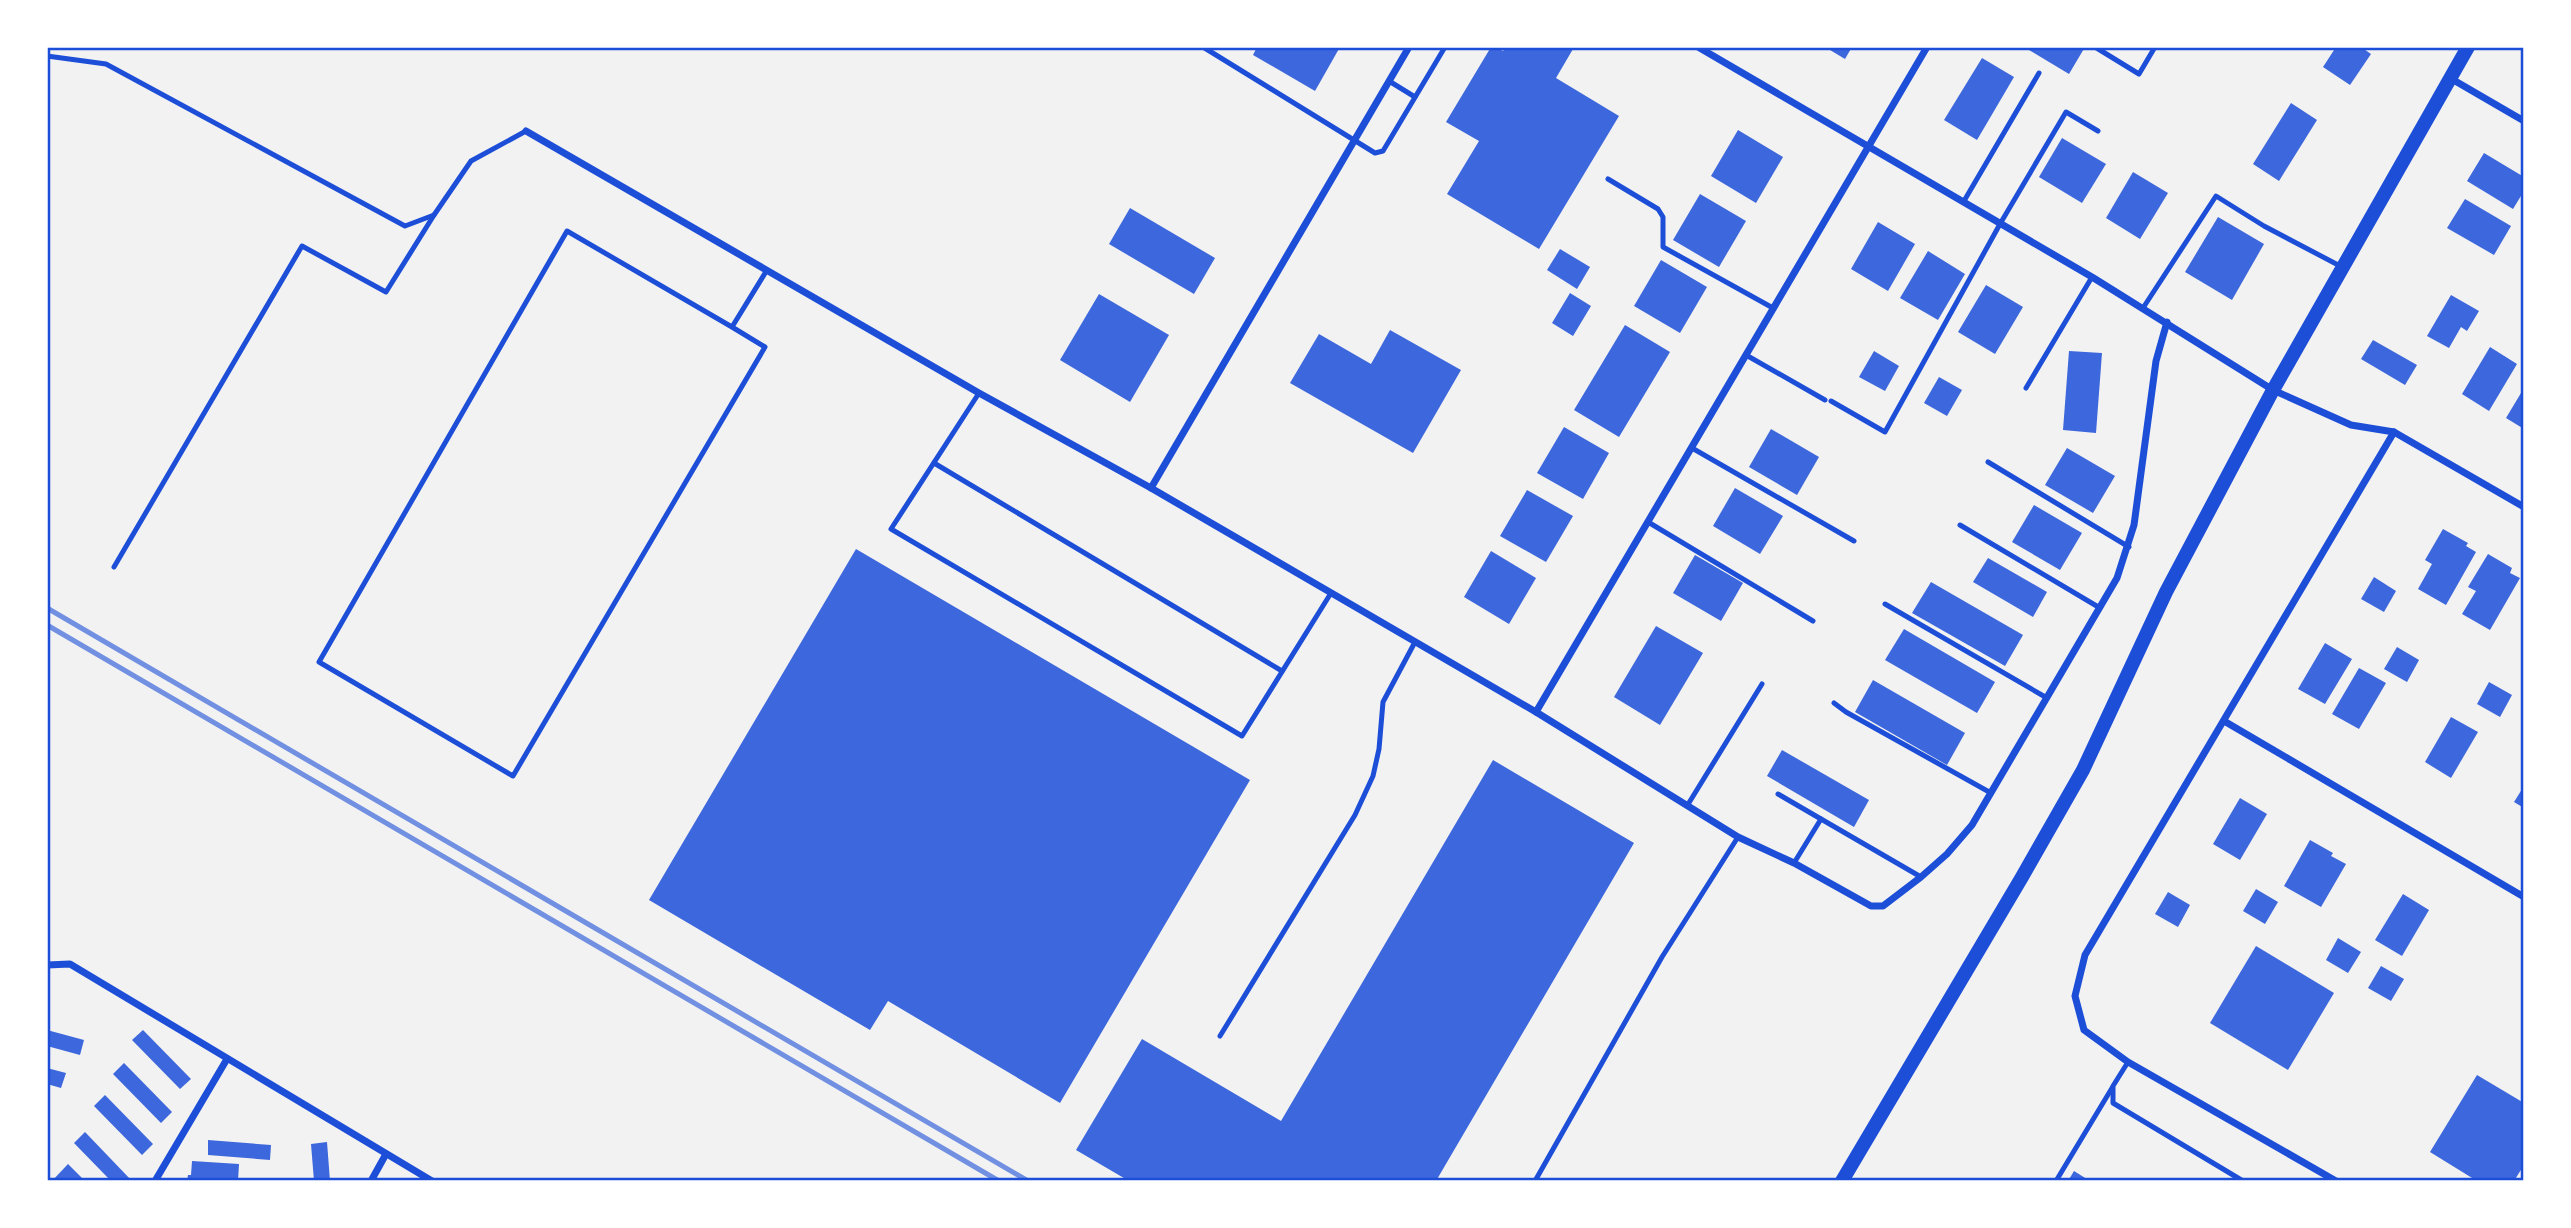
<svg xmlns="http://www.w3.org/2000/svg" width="2571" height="1228" font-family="'Space Grotesk',sans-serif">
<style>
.building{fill:#3d67dc}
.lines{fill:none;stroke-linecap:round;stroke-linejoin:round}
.service{stroke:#1d4ed8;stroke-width:5}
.minor{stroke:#1d4ed8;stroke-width:7}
.secondary{stroke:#1d4ed8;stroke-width:14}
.rail{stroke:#7290e2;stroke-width:5}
.neatline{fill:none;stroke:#1d4ed8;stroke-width:2.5}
</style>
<rect width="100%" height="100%" fill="#f2f2f2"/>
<!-- building -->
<g class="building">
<path d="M1257,47H1340L1315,91L1253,55Z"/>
<path d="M1491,47H1497L1503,51L1506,47H1571L1573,49L1556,78L1619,116L1539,249L1447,194L1479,141L1446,122Z"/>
<path d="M1825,47H1852L1845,59Z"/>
<path d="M2024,47H2085L2069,74Z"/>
<path d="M2336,47H2361L2371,54L2350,85L2323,67Z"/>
<path d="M1982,58L2014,77L1977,140L1944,120Z"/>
<path d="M2291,103L2317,120L2279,181L2253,164Z"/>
<path d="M1738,130L1783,157L1756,203L1711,176Z"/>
<path d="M2062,138L2106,164L2082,203L2039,177Z"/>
<path d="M2484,153L2524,177V191L2513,209L2467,181Z"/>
<path d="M2133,172L2168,193L2140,239L2106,218Z"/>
<path d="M1700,194L1746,221L1719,267L1673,240Z"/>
<path d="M2465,199L2511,226L2494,255L2447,228Z"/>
<path d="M1130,208L1215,258L1194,294L1109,244Z"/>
<path d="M2218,217L2264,244L2232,300L2185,272Z"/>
<path d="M1878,222L1915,244L1888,291L1851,269Z"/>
<path d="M1560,249L1590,267L1577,289L1547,270Z"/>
<path d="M1928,251L1965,274L1938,320L1900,298Z"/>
<path d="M1661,260L1707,287L1680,333L1634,306Z"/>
<path d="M1986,285L2023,307L1995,354L1958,332Z"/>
<path d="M1570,293L1591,306L1573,336L1552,323Z"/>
<path d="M1099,294L1169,335L1130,402L1060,360Z"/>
<path d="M2451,295L2479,311L2467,331L2461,327L2449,348L2427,336Z"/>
<path d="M1625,325L1670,352L1619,437L1574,410Z"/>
<path d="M1390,330L1461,370L1413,453L1290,383L1319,334L1371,364Z"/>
<path d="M2373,340L2417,365L2405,385L2361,359Z"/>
<path d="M2490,347L2517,364L2489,411L2462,394Z"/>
<path d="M1874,351L1899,366L1885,391L1859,377Z"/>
<path d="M2069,351L2102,353L2096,433L2063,430Z"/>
<path d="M1939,377L1962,390L1947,416L1924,403Z"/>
<path d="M2524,388V429L2506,418Z"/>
<path d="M1564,427L1609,453L1583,499L1537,473Z"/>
<path d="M1771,429L1819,457L1797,495L1749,467Z"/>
<path d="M2067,448L2115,476L2093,513L2045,485Z"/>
<path d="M1735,488L1783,516L1760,554L1713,526Z"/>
<path d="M1527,490L1573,516L1546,562L1500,536Z"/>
<path d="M2034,505L2082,533L2060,570L2012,542Z"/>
<path d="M2443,529L2468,543L2466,546L2476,552L2446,605L2418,589L2432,564L2425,560Z"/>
<path d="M856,549L1250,780L1060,1103L888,1001L870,1030L649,900Z"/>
<path d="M1491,551L1536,578L1509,624L1464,597Z"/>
<path d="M2488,554L2512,568L2510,573L2520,578L2490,630L2462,614L2476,591L2468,587Z"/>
<path d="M1695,555L1743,583L1721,621L1673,593Z"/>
<path d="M1988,558L2047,592L2033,617L1973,582Z"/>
<path d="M2374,577L2396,591L2384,612L2361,599Z"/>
<path d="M1931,582L2023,635L2005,666L1912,613Z"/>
<path d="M1656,626L1703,653L1660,725L1614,697Z"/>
<path d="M1904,629L1995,682L1977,713L1885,660Z"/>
<path d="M2325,643L2352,659L2325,704L2298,689Z"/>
<path d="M2397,647L2419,660L2407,682L2384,669Z"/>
<path d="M2359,668L2386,683L2359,729L2332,714Z"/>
<path d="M1873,680L1965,733L1947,765L1855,712Z"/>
<path d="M2489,682L2512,695L2500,717L2477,704Z"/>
<path d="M2451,717L2478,732L2451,778L2425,762Z"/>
<path d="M1782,750L1869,800L1854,827L1767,776Z"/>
<path d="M1493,760L1634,843L1436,1181H1129L1076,1150L1142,1039L1281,1121Z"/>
<path d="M2524,786V808L2514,802Z"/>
<path d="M2240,798L2267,814L2240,860L2213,844Z"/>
<path d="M2310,840L2333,853L2331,856L2346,864L2321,907L2284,886Z"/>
<path d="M2256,889L2278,902L2265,924L2243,911Z"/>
<path d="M2168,892L2190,905L2178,927L2155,914Z"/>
<path d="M2403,894L2429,910L2402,956L2375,940Z"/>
<path d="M2338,938L2361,952L2348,973L2326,960Z"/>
<path d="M2256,946L2334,993L2288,1070L2210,1023Z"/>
<path d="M2381,966L2404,979L2391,1001L2368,988Z"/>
<path d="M47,1030L84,1040L80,1055L47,1046Z"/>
<path d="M143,1030L191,1079L180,1089L132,1040Z"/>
<path d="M124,1063L172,1112L161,1123L113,1074Z"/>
<path d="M47,1068L66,1073L61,1088L47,1084Z"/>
<path d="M2477,1075L2524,1103V1165L2514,1181H2477L2430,1152Z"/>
<path d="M105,1095L153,1144L142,1155L94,1106Z"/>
<path d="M85,1132L132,1181H111L74,1143Z"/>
<path d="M208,1140L271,1145L270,1160L208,1155Z"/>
<path d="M327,1142L330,1181H314L311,1144Z"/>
<path d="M192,1161L239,1164L238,1181H187L188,1175H191Z"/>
<path d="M68,1164L85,1181H52Z"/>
<path d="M2074,1171L2090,1181H2068Z"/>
</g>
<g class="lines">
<!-- service -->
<g class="service">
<path d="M1203,47L1375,153L1383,151L1445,47"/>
<path d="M2095,47L2139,74L2155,47"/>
<path d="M47,56L106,64L405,226L434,215L471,161L526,131"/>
<path d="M1389,81L1415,97"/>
<path d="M1608,179L1658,209L1663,217V247L1773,308"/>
<path d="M1964,201L2039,73"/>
<path d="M2143,308L2216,196L2264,226L2342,267"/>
<path d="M732,327L567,231L319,662L513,776L765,347L732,327L767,270"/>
<path d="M1746,355L1825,400"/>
<path d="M2026,388L2092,277"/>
<path d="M979,393L891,529L1242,736L1331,593"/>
<path d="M1831,401L1885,432L2000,224L2066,112L2098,131"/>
<path d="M1692,448L1854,541"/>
<path d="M1988,462L2129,547"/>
<path d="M934,463L1282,671"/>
<path d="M1648,522L1813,621"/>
<path d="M1960,525L2100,608"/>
<path d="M114,567L302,246L386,292L434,215"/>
<path d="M1885,604L2047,698"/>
<path d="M1834,703L1846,712L1991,793"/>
<path d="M1778,794L1821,819"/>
<path d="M1687,806L1762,684"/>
<path d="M1794,863L1821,819L1921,877"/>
<path d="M1220,1036L1355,815L1373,776L1379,749L1383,702L1415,642"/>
<path d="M2128,1062L2113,1086V1103L2243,1181"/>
<path d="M1535,1181L1662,957L1738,837"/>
<path d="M2056,1181L2112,1088"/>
</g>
<!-- minor -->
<g class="minor">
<path d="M1698,47L2092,277L2273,390L2351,425L2394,432L2524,507"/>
<path d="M2450,78L2524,121"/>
<path d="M526,131L979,393L1151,488L1536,712L1738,837L1794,863L1871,906H1883L1921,877L1947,854L1972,825L2117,578L2134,525L2156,361L2167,322"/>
<path d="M1151,488L1409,47"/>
<path d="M1536,712L1927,47"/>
<path d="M2224,721L2524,897"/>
<path d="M47,965L70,964L432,1181"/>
<path d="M155,1181L227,1059"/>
<path d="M371,1181L386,1154"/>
<path d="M2336,1181L2128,1062L2084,1030L2075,996L2085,955L2394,432"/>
</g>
<!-- secondary -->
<path class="secondary" d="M1842,1181L2022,877L2083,770L2166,592L2273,390L2468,47"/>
<!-- rail -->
<g class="rail">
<path d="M47,608L1028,1181"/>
<path d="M47,625L999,1181"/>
</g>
</g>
<!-- border -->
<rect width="2571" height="1228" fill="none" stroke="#ffffff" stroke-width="98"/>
<rect x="49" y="49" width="2473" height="1130" class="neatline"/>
</svg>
